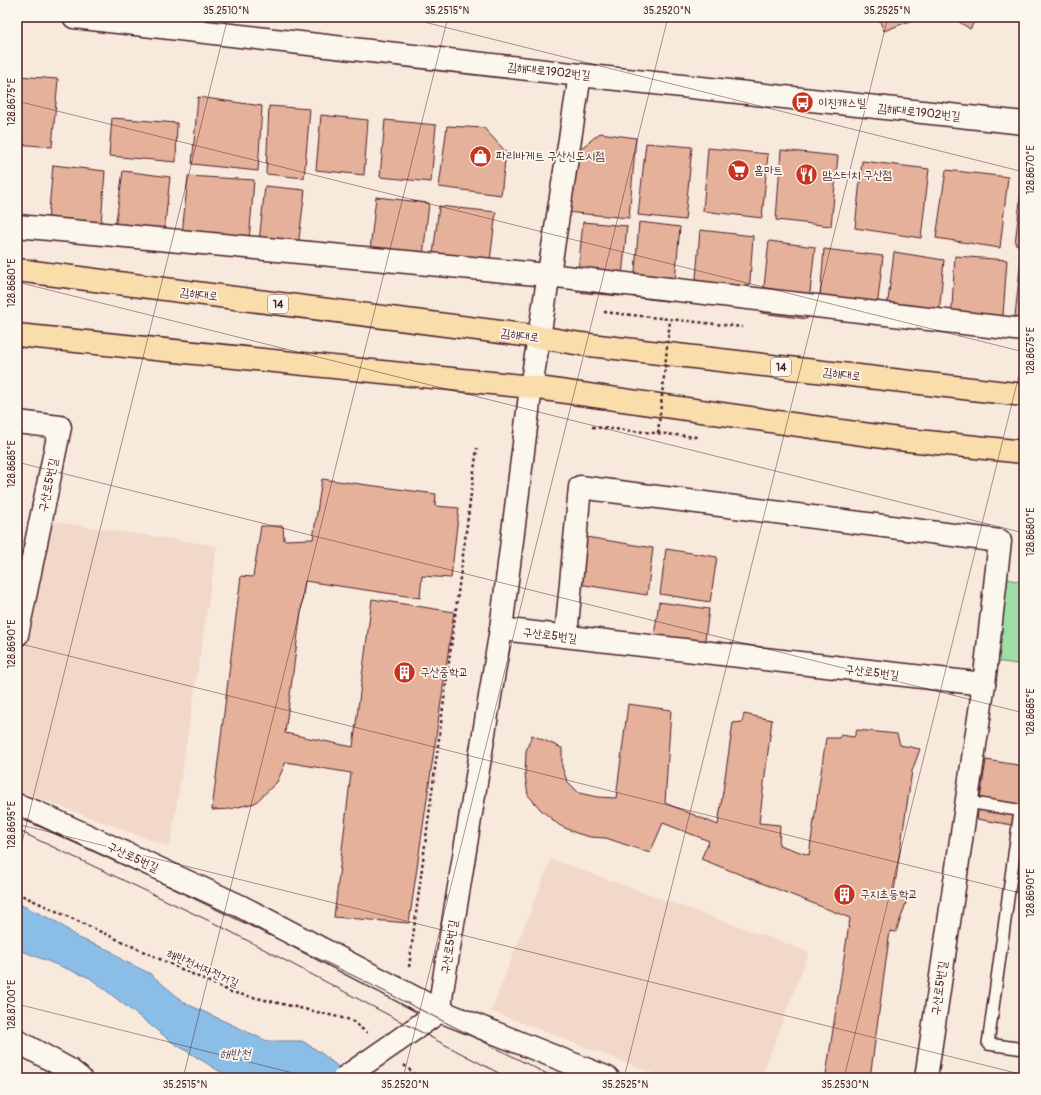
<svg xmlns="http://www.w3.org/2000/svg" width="1041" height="1095" font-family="Pangolin,'Poor Story',sans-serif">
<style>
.built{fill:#f2d8c8}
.green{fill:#9edea7;stroke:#747e69}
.water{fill:#8bbee7;stroke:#717e9c}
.building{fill:#e6b19a;stroke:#4a1f2b}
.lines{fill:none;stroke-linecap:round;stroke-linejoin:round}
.lane-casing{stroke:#4a1f2b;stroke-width:14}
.street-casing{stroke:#4a1f2b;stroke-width:25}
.secondary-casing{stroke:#4a1f2b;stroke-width:25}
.primary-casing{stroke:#4a1f2b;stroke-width:25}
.path{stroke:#4a1f2b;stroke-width:2.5;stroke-dasharray:3 3;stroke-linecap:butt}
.lane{stroke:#fbf7ec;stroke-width:11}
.street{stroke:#fbf7ec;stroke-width:22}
.secondary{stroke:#fbf7ec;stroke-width:22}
.primary{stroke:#f9ddab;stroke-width:22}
.tram{stroke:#4a1f2b;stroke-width:1}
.secondary-bridge-casing{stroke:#4a1f2b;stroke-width:25;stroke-linecap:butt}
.path-bridge{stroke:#4a1f2b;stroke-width:2.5;stroke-dasharray:3 3;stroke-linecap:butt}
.secondary-bridge{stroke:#fbf7ec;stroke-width:22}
.ticks{fill:none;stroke:#4a1f2b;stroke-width:1;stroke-opacity:0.45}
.labels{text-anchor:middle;stroke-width:3.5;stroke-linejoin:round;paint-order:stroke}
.shield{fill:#fbf7ec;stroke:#7f6065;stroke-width:1}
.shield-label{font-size:11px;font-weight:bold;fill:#4a1f2b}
.street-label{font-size:12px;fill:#4a1f2b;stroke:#fbf7ec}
.poi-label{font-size:12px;fill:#4a1f2b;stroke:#fbf7ec;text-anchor:start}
.water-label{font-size:13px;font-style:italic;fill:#5e4f63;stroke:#fbf7ec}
.neatline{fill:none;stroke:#4a1f2b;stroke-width:1.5}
.ticks-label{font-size:10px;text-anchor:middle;fill:#4a1f2b}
</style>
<rect width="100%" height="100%" fill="#f7e9dc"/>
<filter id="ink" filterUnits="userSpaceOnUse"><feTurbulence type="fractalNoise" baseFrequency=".025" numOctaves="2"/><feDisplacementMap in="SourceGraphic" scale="8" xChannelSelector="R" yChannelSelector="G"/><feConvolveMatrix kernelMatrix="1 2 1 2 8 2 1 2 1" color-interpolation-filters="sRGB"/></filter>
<g filter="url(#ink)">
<!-- built -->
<g class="built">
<path d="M44,520L217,546L170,847L17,790V704Z"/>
<path d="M551,859L809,952L761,1078H666L491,1011Z"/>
</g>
<!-- green -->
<path class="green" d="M998,578L1024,582V665L989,660Z"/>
<!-- water -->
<path class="water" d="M17,903L57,922L79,938L111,951L122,960L149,973L185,1003L267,1041H302L320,1052L352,1078H232L224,1074L172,1042L90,978L17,949Z"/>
<!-- building -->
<g class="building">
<path d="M878,17H920L884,31Z"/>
<path d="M952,17H977L970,29Z"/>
<path d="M17,76L58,79L52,147L17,144Z"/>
<path d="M198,97L262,106L258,171L192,164Z"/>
<path d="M269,106L310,109L304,178L266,174Z"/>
<path d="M321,115L368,120L364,175L316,170Z"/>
<path d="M112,118L177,123L176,162L109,156Z"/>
<path d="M385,120L436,125L431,182L380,177Z"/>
<path d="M447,126L484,128L506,152L501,195L439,187Z"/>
<path d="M600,133L636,138L629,218L565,212L569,158Z"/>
<path d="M646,143L692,147L685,220L638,215Z"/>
<path d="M708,148L768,154L762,218L703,211Z"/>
<path d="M781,150L838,156L831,226L776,220Z"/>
<path d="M862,161L929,169L921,238L855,228Z"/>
<path d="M53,165L105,171L101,224L48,220Z"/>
<path d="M946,170L1008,177L1000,248L936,238Z"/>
<path d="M123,171L170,177L164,234L115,228Z"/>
<path d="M188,176L254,180L249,241L182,234Z"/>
<path d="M1022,183H1024V245L1015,244Z"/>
<path d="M265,186L305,190L297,255L258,251Z"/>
<path d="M376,197L429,203L423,256L370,251Z"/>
<path d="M439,206L496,212L489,269L432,263Z"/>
<path d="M583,222L627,226L620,296L576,292Z"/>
<path d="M639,222L680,227L673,302L633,297Z"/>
<path d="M700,230L753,236L749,295L695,290Z"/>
<path d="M769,241L815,247L807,319L761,313Z"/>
<path d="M824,249L883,256L876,317L819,311Z"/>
<path d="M894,252L944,260L938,326L886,317Z"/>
<path d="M955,256L1007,260L1002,329L951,323Z"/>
<path d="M1021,259H1024V326L1014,325Z"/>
<path d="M322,479L436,494L435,506L459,508L451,578L422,576L420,598L305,581L285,733L353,747L372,599L454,612L409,923L334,917L351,773L286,762L277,782L255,803L230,809L212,810L241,576L253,577L261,526H283L284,540L313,539Z"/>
<path d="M580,536L653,548L647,595L572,583Z"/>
<path d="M666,549L717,557L710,602L660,594Z"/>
<path d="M659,602L709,609L703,656L652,650Z"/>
<path d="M628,704L671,710L665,803L718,825L733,723L742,722L744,714L772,720L759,823L780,825L779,845L809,855L826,738H839L841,735L854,737L857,730L897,734L900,745L920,749L912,771L894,891L908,897L896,932L890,931L870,1078H839L826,1075L850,918L701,859L709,841L663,823L650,853L606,838L590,837L576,833L559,825L541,810L528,795L525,775L526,751L532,735L562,748V767L567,781L579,793L597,797L616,798Z"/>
<path d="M986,760L1024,766V827L977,819Z"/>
</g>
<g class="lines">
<defs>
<g id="lane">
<path d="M967,802L1024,811"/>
<path d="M1020,811L988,1044L1024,1049"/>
</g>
<g id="street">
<path d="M74,17L580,75L1024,123"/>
<path d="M17,226L548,275L1024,330"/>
<path d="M539,337L580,75"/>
<path d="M17,422L60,427L17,635"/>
<path d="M501,629L984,684"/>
<path d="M566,636L580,487L1000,541L984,684L926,1078"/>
</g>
<g id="secondary">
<path d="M17,805L36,812L240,906L440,1011L608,1078"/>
<path d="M440,1011L442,991L501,629L531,387L539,337"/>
<path d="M17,1041L70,1070L80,1078"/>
<path d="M396,1042L440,1011"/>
</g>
<g id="primary">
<path d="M17,270L539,337L581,344L1024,395"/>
<path d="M17,335L531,387L898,439L1024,452"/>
</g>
</defs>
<!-- lane casing -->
<use href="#lane" class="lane-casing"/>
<!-- street casing -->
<use href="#street" class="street-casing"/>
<!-- secondary casing -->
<use href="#secondary" class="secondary-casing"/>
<!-- primary casing -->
<use href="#primary" class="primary-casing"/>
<!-- path -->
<g class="path">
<path d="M604,312L743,327"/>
<path d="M592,427L697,437"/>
<path d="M17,893L231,992L351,1020L367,1033"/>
<path d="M409,967L477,448"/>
<path d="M404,1065L419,1078"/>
</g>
<!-- lane -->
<use href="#lane" class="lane"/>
<!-- street -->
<use href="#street" class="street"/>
<!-- secondary -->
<use href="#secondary" class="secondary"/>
<!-- primary -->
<use href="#primary" class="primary"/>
<!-- tram -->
<g class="tram">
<path d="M17,815L120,863L356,977L555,1078"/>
<path d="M17,830L218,925L508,1078"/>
</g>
<defs>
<path id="secondary-bridge" d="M344,1078L396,1042"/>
</defs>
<!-- secondary-bridge casing -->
<use href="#secondary-bridge" class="secondary-bridge-casing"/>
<!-- path-bridge -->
<path class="path-bridge" d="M658,433L670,320"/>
<!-- secondary-bridge -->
<use href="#secondary-bridge" class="secondary-bridge"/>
</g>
</g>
<!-- ticks -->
<path class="ticks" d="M404,17L1024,172M17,101L1024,352M17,282L1024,533M17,462L1024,713M17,643L1024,894M17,824L1024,1075M17,862L228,17M17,1004L313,1078M183,1078L448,17M403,1078L668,17M624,1078L888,17M844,1078L1024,355"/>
<!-- icons -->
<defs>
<symbol id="bus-disc" viewBox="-11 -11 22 22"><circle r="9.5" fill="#c8321e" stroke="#fbf7ec"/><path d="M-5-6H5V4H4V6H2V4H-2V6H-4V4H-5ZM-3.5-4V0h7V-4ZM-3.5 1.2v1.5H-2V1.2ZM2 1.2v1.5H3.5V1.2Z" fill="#fff"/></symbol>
<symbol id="shop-disc" viewBox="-11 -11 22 22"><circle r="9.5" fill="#c8321e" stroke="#fbf7ec"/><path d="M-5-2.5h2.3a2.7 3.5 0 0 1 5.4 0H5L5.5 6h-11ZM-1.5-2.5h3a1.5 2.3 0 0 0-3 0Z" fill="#fff"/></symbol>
<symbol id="supermarket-disc" viewBox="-11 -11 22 22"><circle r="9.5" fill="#c8321e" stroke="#fbf7ec"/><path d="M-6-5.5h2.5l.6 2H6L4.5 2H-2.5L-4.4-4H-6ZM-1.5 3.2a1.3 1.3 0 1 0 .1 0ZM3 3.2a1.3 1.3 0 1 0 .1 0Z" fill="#fff"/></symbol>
<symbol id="restaurant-disc" viewBox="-11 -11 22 22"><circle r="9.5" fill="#c8321e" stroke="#fbf7ec"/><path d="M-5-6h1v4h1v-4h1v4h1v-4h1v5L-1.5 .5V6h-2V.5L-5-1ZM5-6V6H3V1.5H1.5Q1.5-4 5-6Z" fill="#fff"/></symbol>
<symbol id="building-disc" viewBox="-11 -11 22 22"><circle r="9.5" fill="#c8321e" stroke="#fbf7ec"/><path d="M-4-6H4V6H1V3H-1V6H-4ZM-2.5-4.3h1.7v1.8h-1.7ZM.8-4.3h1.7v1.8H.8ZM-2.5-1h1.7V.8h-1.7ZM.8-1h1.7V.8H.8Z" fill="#fff"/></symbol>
</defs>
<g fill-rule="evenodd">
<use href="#bus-disc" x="790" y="90" width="25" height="25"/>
<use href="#shop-disc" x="468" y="144" width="25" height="25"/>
<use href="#supermarket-disc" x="726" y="158" width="25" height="25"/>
<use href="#restaurant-disc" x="794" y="162" width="25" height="25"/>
<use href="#building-disc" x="392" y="660" width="25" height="25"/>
<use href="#building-disc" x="832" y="882" width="25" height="25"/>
</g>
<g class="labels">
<!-- shield labels -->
<g class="shield">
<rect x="268" y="295" width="20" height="18" rx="3"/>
<rect x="771" y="358" width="20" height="18" rx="3"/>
</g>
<g class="shield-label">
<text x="278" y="308">14</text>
<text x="781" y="371">14</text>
</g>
<!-- street labels -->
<g class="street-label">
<text transform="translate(549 71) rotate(6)" y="4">김해대로1902번길</text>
<text transform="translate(919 112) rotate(6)" y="4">김해대로1902번길</text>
<text transform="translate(199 294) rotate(7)" y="4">김해대로</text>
<text transform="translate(520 335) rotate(8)" y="4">김해대로</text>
<text transform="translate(842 374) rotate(7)" y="4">김해대로</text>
<text transform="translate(48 485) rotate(-78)" y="4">구산로5번길</text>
<text transform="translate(550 635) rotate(7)" y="4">구산로5번길</text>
<text transform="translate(872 672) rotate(7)" y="4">구산로5번길</text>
<text transform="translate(133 857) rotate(25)" y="4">구산로5번길</text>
<text transform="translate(449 947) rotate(-81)" y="4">구산로5번길</text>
<text transform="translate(203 968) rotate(24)" y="4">해반천서자전거길</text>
<text transform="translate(939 988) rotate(-82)" y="4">구산로5번길</text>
</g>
<!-- poi labels -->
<g class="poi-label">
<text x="818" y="107">이진캐스빌</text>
<text x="496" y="160">파리바게트 구산신도시점</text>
<text x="754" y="174">홈마트</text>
<text x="822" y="179">맘스터치 구산점</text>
<text x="420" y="676">구산중학교</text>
<text x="860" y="898">구지초등학교</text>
</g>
<!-- water labels -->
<g class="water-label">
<text x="235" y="1058">해반천</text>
</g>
</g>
<!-- margin -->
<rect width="1041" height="1095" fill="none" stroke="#fbf7ec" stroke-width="44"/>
<rect x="22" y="22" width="997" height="1051" class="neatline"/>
<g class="ticks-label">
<text x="226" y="14">35.2510°N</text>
<text x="447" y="14">35.2515°N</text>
<text x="667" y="14">35.2520°N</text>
<text x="887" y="14">35.2525°N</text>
<text transform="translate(11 102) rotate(-90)" y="4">128.8675°E</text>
<text transform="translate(1030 170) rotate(-90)" y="4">128.8670°E</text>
<text transform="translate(11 283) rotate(-90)" y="4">128.8680°E</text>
<text transform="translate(1030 351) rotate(-90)" y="4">128.8675°E</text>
<text transform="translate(11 464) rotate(-90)" y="4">128.8685°E</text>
<text transform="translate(1030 532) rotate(-90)" y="4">128.8680°E</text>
<text transform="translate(11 644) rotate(-90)" y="4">128.8690°E</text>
<text transform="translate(1030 712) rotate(-90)" y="4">128.8685°E</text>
<text transform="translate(11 825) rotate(-90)" y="4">128.8695°E</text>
<text transform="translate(1030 893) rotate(-90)" y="4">128.8690°E</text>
<text transform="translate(11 1005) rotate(-90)" y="4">128.8700°E</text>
<text x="185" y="1088">35.2515°N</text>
<text x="405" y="1088">35.2520°N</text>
<text x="625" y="1088">35.2525°N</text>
<text x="845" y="1088">35.2530°N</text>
</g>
</svg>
